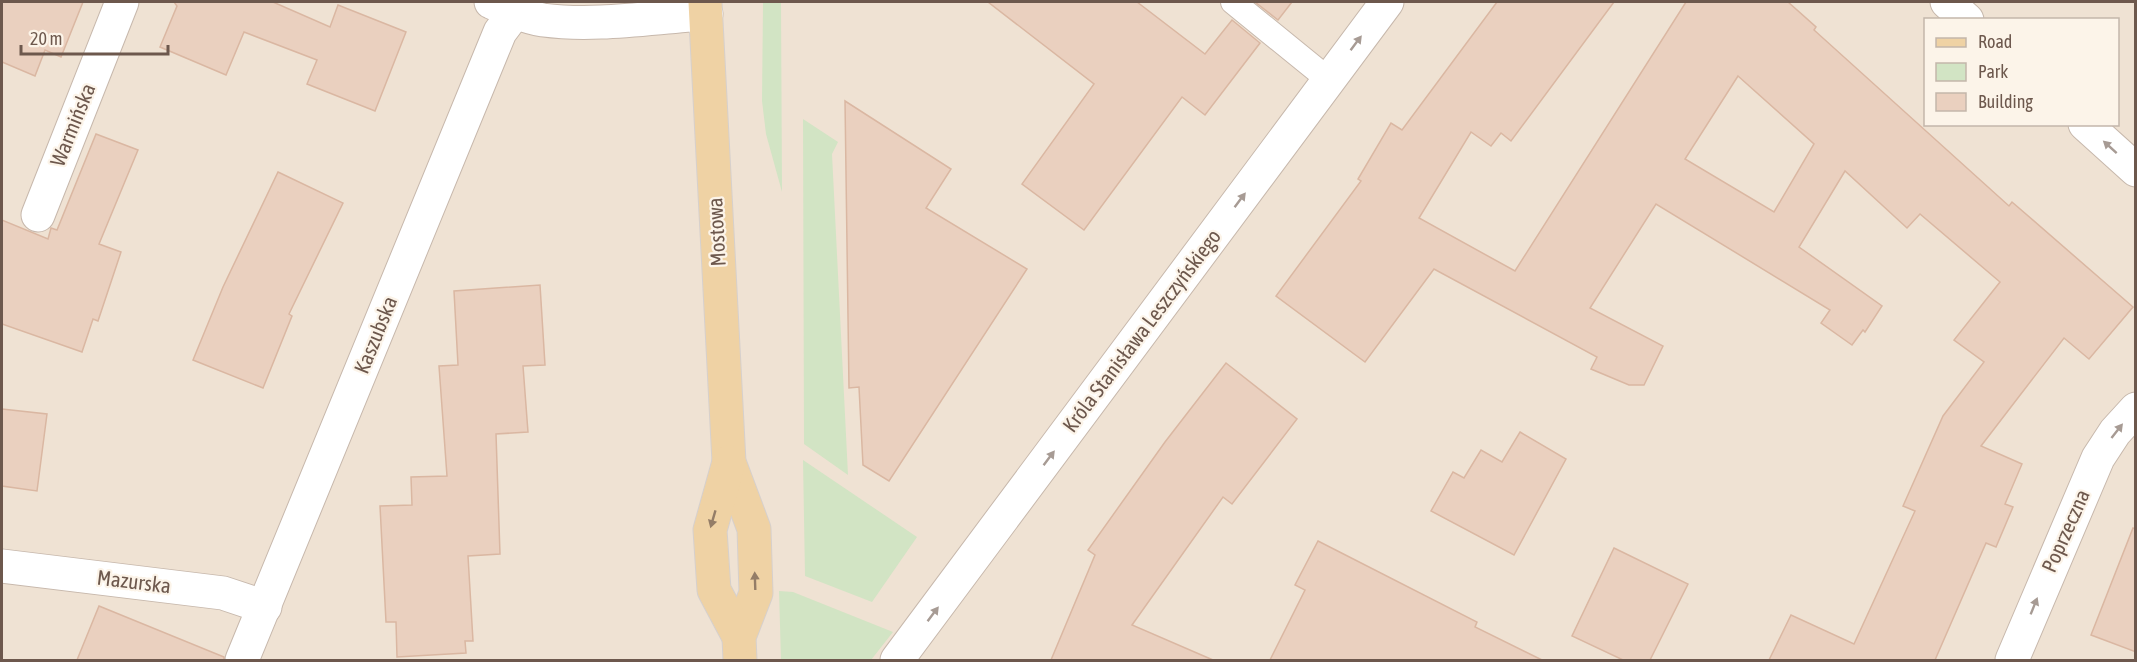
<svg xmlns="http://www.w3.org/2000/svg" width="2137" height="662" font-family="'Asap Condensed',sans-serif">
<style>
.residential{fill:#efe2d3;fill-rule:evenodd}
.green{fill:#d2e4c4}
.building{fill:#ead0bf;stroke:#dab7a2;stroke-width:1.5;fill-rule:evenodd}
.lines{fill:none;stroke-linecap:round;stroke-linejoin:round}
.lane-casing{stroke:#c7b8ac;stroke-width:26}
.street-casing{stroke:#c7b8ac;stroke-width:35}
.primary-casing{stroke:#d6d0cd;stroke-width:35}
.lane{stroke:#fff;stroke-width:24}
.street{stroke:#fff;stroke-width:33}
.primary{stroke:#efd2a4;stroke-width:33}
.oneway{fill:#a79b94}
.oneway2{fill:#947d67}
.labels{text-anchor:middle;stroke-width:4.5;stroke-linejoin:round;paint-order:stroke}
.street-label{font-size:21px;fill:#6d584d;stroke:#fcf4e9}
</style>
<rect width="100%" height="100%" fill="#f8f0e4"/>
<!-- residential -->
<path class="residential" d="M2,2H2135V660H2ZM1926,20H2118V124H1926Z"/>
<!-- green -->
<g class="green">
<path d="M763,2H781L782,192L766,134L762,101Z"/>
<path d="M803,119L838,142L832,154L848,475L804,444Z"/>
<path d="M803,460L917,537L872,602L805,576Z"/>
<path d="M779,591L793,592L893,632L871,660H781Z"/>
</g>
<!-- building -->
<g class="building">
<path d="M2,2H83L61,57L45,50L35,76L2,62Z"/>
<path d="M174,2H273L330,27L338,5L406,32L375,111L307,84L317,60L244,32L226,75L160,47L177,6Z"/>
<path d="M988,2H1137L1205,54L1232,20L1260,43L1205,115L1182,97L1084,230L1022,184L1094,84Z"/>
<path d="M1255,2H1292L1278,20Z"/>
<path d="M1497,2H1614L1511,141L1501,133L1491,146L1471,132L1419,218L1515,271L1686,2H1788L1816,27L1814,30L2009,206L2012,202L2133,307L2089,359L2064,338L1981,446L2022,464L2005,504L2013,507L1996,547L1986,543L1935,660H1769L1791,615L1854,644L1915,511L1903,506L1943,416L1984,362L1954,340L2000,282L1920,214L1907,228L1845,171L1799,247L1882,306L1865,332L1863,330L1852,345L1821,323L1830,310L1656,204L1590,308L1663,346L1644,385H1629L1591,369L1597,357L1434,269L1365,362L1276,296L1361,181L1358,179L1391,123L1402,130ZM1738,76L1814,144L1774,212L1685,159Z"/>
<path d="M845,101L951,169L926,208L1027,269L889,481L863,465L859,387L849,388Z"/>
<path d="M96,134L138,150L99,244L121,252L98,321L93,319L82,352L2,324V220L48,239L51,228L57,230Z"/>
<path d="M278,172L343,203L289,314L292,316L263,388L193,360L223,287Z"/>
<path d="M540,285L545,365L523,366L528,432L496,434L500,554L468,556L473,641H465L466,653L397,657L396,622H386L380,506L412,505L411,477L447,476L439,366L458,365L454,291Z"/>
<path d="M1226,363L1297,419L1232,504L1223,497L1132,625L1213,660H1051L1095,555L1088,550L1165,442Z"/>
<path d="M2,409L47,414L37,491L2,486Z"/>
<path d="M1520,432L1566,459L1514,555L1431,511L1453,472L1464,478L1481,450L1502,462Z"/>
<path d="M2133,528L2136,529V652L2091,635Z"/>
<path d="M1318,541L1477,622L1475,627L1542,660H1270L1305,590L1295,585Z"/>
<path d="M1614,548L1688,584L1650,660H1623L1572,636Z"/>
<path d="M99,606L224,657V660H77Z"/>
</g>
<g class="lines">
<defs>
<path id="lane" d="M1233,2L1329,80"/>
<g id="street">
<path d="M491,2C507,9 525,17 543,20C596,27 653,17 706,14"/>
<path d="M1947,2L1967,20"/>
<path d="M2085,124L2136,170"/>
<path d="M38,215L122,2"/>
<path d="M2,566L223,593L265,607"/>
<path d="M242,660L500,32L515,12"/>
<path d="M897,660L1387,2"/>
<path d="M2012,660L2098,458L2115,432L2136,409"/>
</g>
<g id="primary">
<path d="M705,2L729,462L754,529L756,593L739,637L740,660"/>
<path d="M729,462L710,530L714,590L739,637"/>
</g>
</defs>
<!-- lane casing -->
<use href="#lane" class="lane-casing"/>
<!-- street casing -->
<use href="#street" class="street-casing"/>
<!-- primary casing -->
<use href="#primary" class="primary-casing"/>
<!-- lane -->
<use href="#lane" class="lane"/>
<!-- street -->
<use href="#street" class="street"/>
<!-- primary -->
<use href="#primary" class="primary"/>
</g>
<!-- one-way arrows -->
<defs><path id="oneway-solid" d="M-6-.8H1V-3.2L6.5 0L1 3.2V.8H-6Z" transform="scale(1.5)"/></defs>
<g class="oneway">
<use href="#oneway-solid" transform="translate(1356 43) rotate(-53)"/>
<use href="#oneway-solid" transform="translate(2110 147) rotate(-138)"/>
<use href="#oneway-solid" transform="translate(1240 200) rotate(-53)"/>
<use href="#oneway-solid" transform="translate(2117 431) rotate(-52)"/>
<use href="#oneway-solid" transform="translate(1049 458) rotate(-53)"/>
<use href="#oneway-solid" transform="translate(2034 606) rotate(-68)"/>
<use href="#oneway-solid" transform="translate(933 614) rotate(-53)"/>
</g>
<g class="oneway2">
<use href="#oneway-solid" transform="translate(713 519) rotate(106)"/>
<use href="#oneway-solid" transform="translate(755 581) rotate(-92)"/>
</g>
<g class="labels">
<!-- street labels -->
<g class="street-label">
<text transform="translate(73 125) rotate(-68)" y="7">Warmińska</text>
<text transform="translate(717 232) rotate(-93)" y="7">Mostowa</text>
<text transform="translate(1142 331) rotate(-53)" y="7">Króla Stanisława Leszczyńskiego</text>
<text transform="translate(376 335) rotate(-68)" y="7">Kaszubska</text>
<text transform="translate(2066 531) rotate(-66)" y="7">Poprzeczna</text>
<text transform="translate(134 582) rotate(7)" y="7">Mazurska</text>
</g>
</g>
<!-- border -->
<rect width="2137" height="662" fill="none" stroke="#6d584d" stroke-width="6"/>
<!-- legend -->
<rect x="1924" y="18" width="195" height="108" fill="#fcf4e9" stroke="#c3b6ab" stroke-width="1.5"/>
<rect x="1936" y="38" width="30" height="9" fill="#efd2a4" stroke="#c3b6ab" stroke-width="1.5"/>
<text x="1978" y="48" font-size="18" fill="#6d584d">Road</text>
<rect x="1936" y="63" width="30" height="18" fill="#d2e4c4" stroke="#c3b6ab" stroke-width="1.5"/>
<text x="1978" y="78" font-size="18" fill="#6d584d">Park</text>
<rect x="1936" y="93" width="30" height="18" fill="#ead0bf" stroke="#c3b6ab" stroke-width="1.5"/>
<text x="1978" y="108" font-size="18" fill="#6d584d">Building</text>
<!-- scale -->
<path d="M21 45v9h147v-9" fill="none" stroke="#6d584d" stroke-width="3"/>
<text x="30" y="45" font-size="18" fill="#6d584d" stroke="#fcf4e9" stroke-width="4.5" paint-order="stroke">20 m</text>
</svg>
